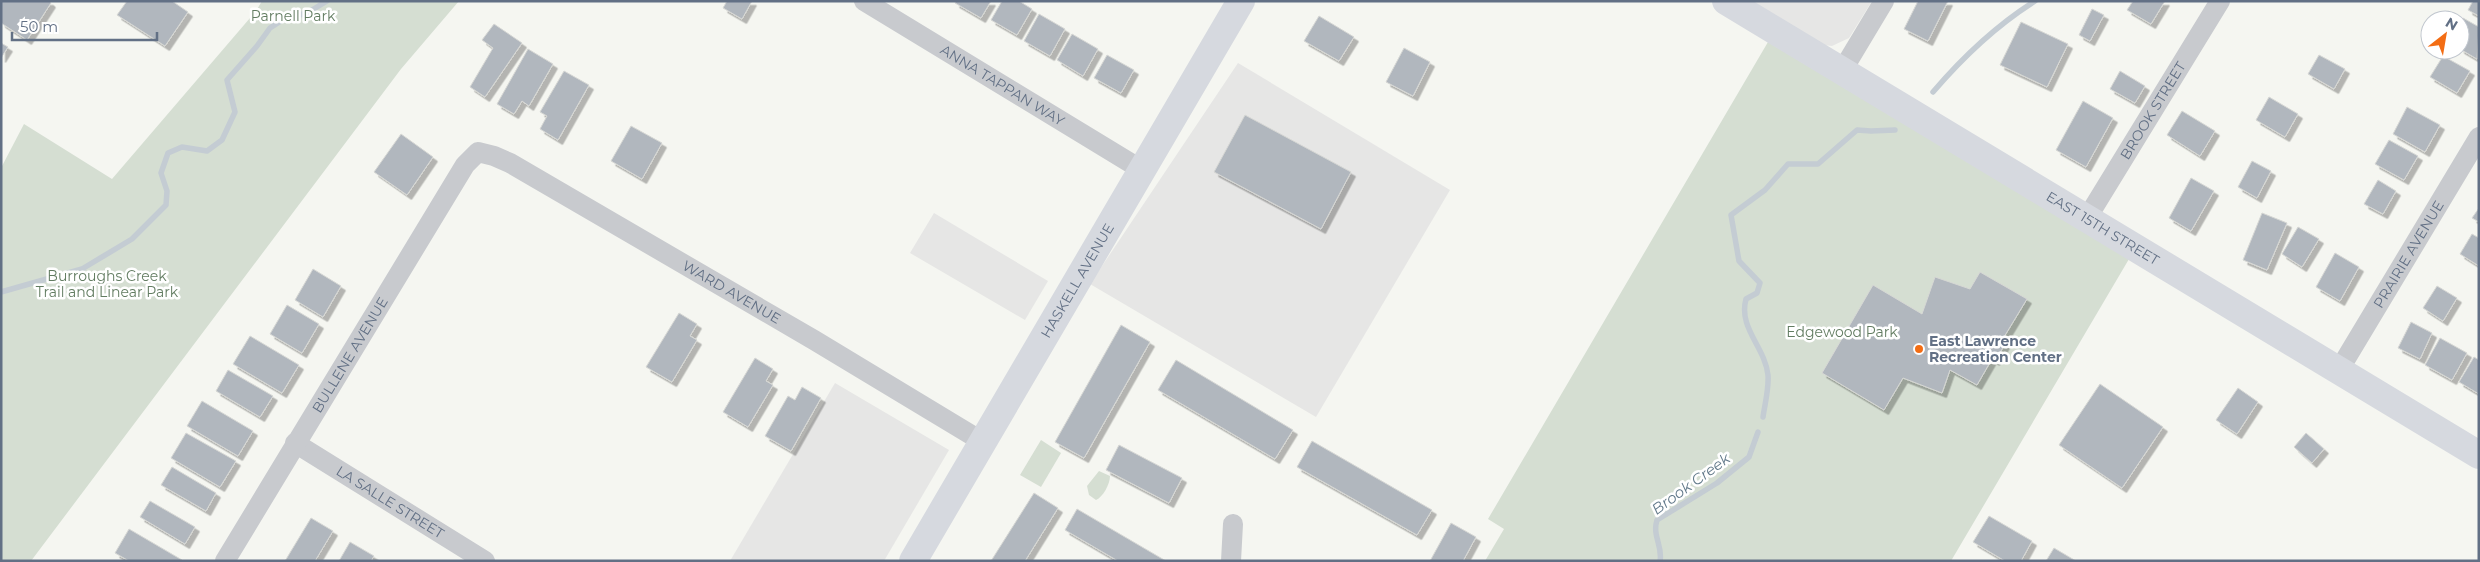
<svg xmlns="http://www.w3.org/2000/svg" width="2480" height="562" font-family="Montserrat,sans-serif">
<style>
.built{fill:#e6e6e5}
.green{fill:#d5ded2}
.lines{fill:none;stroke-linecap:round;stroke-linejoin:round}
.stream{stroke:#c4ccd3;stroke-width:5.5}
.building{fill:#b1b7be;stroke:#d6d7d4;filter:url(#shadow)}
.street{stroke:#c8cace;stroke-width:20}
.secondary{stroke:#d6d9df;stroke-width:28}
.poi-dot{fill:#f36d14;stroke:#fff;stroke-width:2}
.labels{text-anchor:middle;stroke-width:5;stroke-linejoin:round;paint-order:stroke}
.park-label{font-size:14px;fill:#627c61;stroke:#fff}
.street-label{font-size:14px;fill:#627085;stroke:#fff}
.poi-label{font-size:14px;font-weight:bold;fill:#627085;stroke:#fff;text-anchor:start}
.water-label{font-size:15px;font-style:italic;fill:#62798a;stroke:#fff}
</style>
<defs>
<filter id="shadow"><feDropShadow dx="4.5" dy="4.5" stdDeviation="0" flood-color="#0004"/></filter>
</defs>
<rect width="100%" height="100%" fill="#f5f6f1"/>
<!-- built -->
<g class="built">
<path d="M1751,1H1872L1849,38L1832,46L1823,45Z"/>
<path d="M1238,63L1450,190L1316,417L1090,284Z"/>
<path d="M934,213L1048,281L1025,320L910,253Z"/>
<path d="M835,383L949,450L884,561H730Z"/>
</g>
<!-- green -->
<g class="green">
<path d="M262,1H459L401,69L31,561H1V168L24,124L112,179L256,11Z"/>
<path d="M1768,42L2129,259L1951,561H1485L1504,529L1488,519Z"/>
<path d="M1041,440L1061,453L1041,487L1020,475Z"/>
<path d="M1099,471L1110,476C1110,484 1103,497 1096,500L1089,495L1087,486Z"/>
</g>
<g class="lines">
<!-- stream -->
<g class="stream">
<path d="M1933,92C1962,58 1997,25 2035,1"/>
<path d="M1,292L82,269L132,239L166,205L167,191L161,173L168,153L182,147L207,151L222,140L235,112L227,80L257,46L270,28L284,19L307,13L327,1"/>
<path d="M1763,417C1765,403 1769,389 1768,375C1765,347 1738,328 1746,299L1757,293L1760,283L1739,261L1731,215L1765,190L1788,164H1818L1857,130L1871,131L1895,130"/>
<path d="M1660,561C1663,546 1652,536 1657,520L1717,483L1749,457L1758,432"/>
</g>
</g>
<!-- building -->
<g class="building">
<path d="M1,1H49L51,3L27,40L1,23Z"/>
<path d="M127,1H172L188,12L165,46L117,15Z"/>
<path d="M727,1H752L742,19L723,8Z"/>
<path d="M956,1H991L981,18L955,3Z"/>
<path d="M1002,1H1019L1032,9L1017,35L991,20Z"/>
<path d="M1918,1H1948L1928,41L1904,29Z"/>
<path d="M2133,1H2165L2151,24L2127,10Z"/>
<path d="M2473,1H2479V16L2468,10Z"/>
<path d="M2092,9L2104,15L2090,41L2079,35Z"/>
<path d="M1039,14L1065,29L1050,56L1024,41Z"/>
<path d="M1319,16L1354,37L1339,61L1304,41Z"/>
<path d="M2463,18L2479,27L2477,59L2460,49V23Z"/>
<path d="M2021,22L2068,44L2047,87L2000,65Z"/>
<path d="M494,24L522,43L485,97L470,87L493,48L482,40Z"/>
<path d="M1072,34L1098,49L1083,76L1057,60Z"/>
<path d="M1,43L8,47L1,58Z"/>
<path d="M1404,48L1430,62L1413,96L1386,82Z"/>
<path d="M528,49L553,64L529,106L522,101L514,114L497,104Z"/>
<path d="M1107,55L1134,70L1121,93L1094,78Z"/>
<path d="M2319,55L2345,69L2334,89L2308,74Z"/>
<path d="M2443,56L2470,71L2457,93L2430,77Z"/>
<path d="M564,71L589,85L558,140L540,129L547,116L540,112Z"/>
<path d="M2120,71L2145,86L2135,103L2110,89Z"/>
<path d="M2269,97L2298,114L2285,137L2256,120Z"/>
<path d="M2083,101L2113,118L2086,167L2056,150Z"/>
<path d="M2407,107L2440,125L2425,152L2393,134Z"/>
<path d="M2182,111L2215,131L2200,156L2167,135Z"/>
<path d="M1245,115L1351,172L1321,229L1214,172Z"/>
<path d="M631,126L662,143L642,179L611,161Z"/>
<path d="M401,134L433,157L407,195L374,172Z"/>
<path d="M2389,140L2418,156L2404,180L2375,164Z"/>
<path d="M2252,161L2271,171L2257,198L2238,187Z"/>
<path d="M2191,178L2214,191L2191,231L2169,218Z"/>
<path d="M2378,180L2396,191L2383,214L2364,204Z"/>
<path d="M2479,208V222L2472,218Z"/>
<path d="M2262,213L2287,223L2267,270L2243,260Z"/>
<path d="M2298,227L2319,239L2302,267L2282,254Z"/>
<path d="M2472,234L2479,238V266L2460,254Z"/>
<path d="M2335,253L2359,267L2340,301L2316,287Z"/>
<path d="M313,269L341,286L323,317L295,300Z"/>
<path d="M1980,272L2027,299L2004,337L2008,339L1995,361L1992,359L1977,385L1950,370L1942,393L1903,378L1884,410L1822,373L1873,285L1922,314L1935,277L1970,289Z"/>
<path d="M2437,286L2457,298L2443,321L2423,308Z"/>
<path d="M287,305L319,324L302,353L270,334Z"/>
<path d="M679,313L697,324L690,336L697,340L672,382L646,367Z"/>
<path d="M2411,322L2432,333L2420,359L2398,348Z"/>
<path d="M1121,325L1150,342L1084,458L1055,442Z"/>
<path d="M250,336L299,365L282,393L233,364Z"/>
<path d="M2440,338L2467,353L2452,380L2425,365Z"/>
<path d="M2474,357L2479,360V394L2459,382Z"/>
<path d="M755,358L773,369L766,381L773,385L748,427L723,412Z"/>
<path d="M1176,360L1293,430L1275,459L1158,390Z"/>
<path d="M228,370L273,396L260,417L216,391Z"/>
<path d="M2100,384L2163,427L2122,488L2059,445Z"/>
<path d="M802,387L821,398L791,451L765,436L788,396L795,400Z"/>
<path d="M2238,388L2258,402L2237,434L2216,420Z"/>
<path d="M202,401L253,431L238,456L187,426Z"/>
<path d="M186,433L236,461L220,487L171,458Z"/>
<path d="M2306,433L2324,449L2312,463L2294,447Z"/>
<path d="M1312,441L1432,510L1417,535L1297,467Z"/>
<path d="M1119,445L1182,478L1169,503L1106,470Z"/>
<path d="M172,467L216,493L206,511L161,485Z"/>
<path d="M1034,493L1058,508L1025,561H991Z"/>
<path d="M150,501L195,527L185,544L140,517Z"/>
<path d="M1077,509L1166,561H1118L1065,530Z"/>
<path d="M1989,516L2032,541L2021,561H2005L1973,542Z"/>
<path d="M311,518L333,531L315,561H285Z"/>
<path d="M1451,523L1476,537L1463,561H1430Z"/>
<path d="M129,529L182,560L181,561H129L115,553Z"/>
<path d="M350,542L374,556L371,561H339Z"/>
<path d="M2054,548L2076,561H2046Z"/>
</g>
<g class="lines">
<!-- street -->
<g class="street">
<path id="s1" d="M864,1L1142,170"/>
<path d="M1842,71L1884,1"/>
<path id="s2" d="M2087,218L2220,1"/>
<path id="s3" d="M2339,370L2479,137"/>
<path id="s4" d="M295,443L485,561"/>
<path id="s5" d="M225,561L465,165L478,152L494,156L510,163L814,340L983,442"/>
<path d="M1231,561L1233,524"/>
</g>
<!-- secondary -->
<g class="secondary">
<path id="s6" d="M1726,1L2479,455"/>
<path id="s7" d="M913,561L1241,1"/>
</g>
</g>
<!-- markers -->
<circle class="poi-dot" cx="1919" cy="349" r="5"/>
<g class="labels">
<!-- park labels -->
<g class="park-label">
<text x="293" y="21">Parnell Park</text>
<text x="107" y="281">Burroughs Creek<tspan x="107" dy="16">Trail and Linear Park</tspan></text>
<text x="1842" y="337">Edgewood Park</text>
</g>
<!-- street labels -->
<g class="street-label">
<text dy="5" stroke="none"><textPath href="#s1" startOffset="162">ANNA TAPPAN WAY</textPath></text>
<text dy="5" stroke="none"><textPath href="#s2" startOffset="126">BROOK STREET</textPath></text>
<text dy="5" stroke="none"><textPath href="#s6" startOffset="440">EAST 15TH STREET</textPath></text>
<text dy="5" stroke="none"><textPath href="#s3" startOffset="135">PRAIRIE AVENUE</textPath></text>
<text dy="5" stroke="none"><textPath href="#s7" startOffset="325">HASKELL AVENUE</textPath></text>
<text dy="5" stroke="none"><textPath href="#s5" startOffset="772">WARD AVENUE</textPath></text>
<text dy="5" stroke="none"><textPath href="#s5" startOffset="241">BULLENE AVENUE</textPath></text>
<text dy="5" stroke="none"><textPath href="#s4" startOffset="112">LA SALLE STREET</textPath></text>
</g>
<!-- poi labels -->
<g class="poi-label">
<text x="1929" y="346">East Lawrence<tspan x="1929" dy="16">Recreation Center</tspan></text>
</g>
<!-- water labels -->
<g class="water-label">
<text transform="translate(1691 484) rotate(-36)" y="5">Brook Creek</text>
</g>
</g>
<!-- border -->
<rect width="2480" height="562" fill="none" stroke="#627085" stroke-width="5"/>
<!-- north arrow -->
<g transform="translate(2445 35) rotate(31)"><circle r="24" fill="#ffffff" stroke="#c0c6ce"/>
<path d="M0-4L9 19L0 12L-9 19Z" fill="#f36d14"/>
<text y="-8" font-size="14" font-weight="bold" text-anchor="middle" fill="#627085">N</text>
</g>
<!-- scale -->
<path d="M12 32v8h145v-8" fill="none" stroke="#627085" stroke-width="2.5"/>
<text x="20" y="32" font-size="15" fill="#627085" stroke="#ffffff" stroke-width="4" paint-order="stroke">50 m</text>
</svg>
